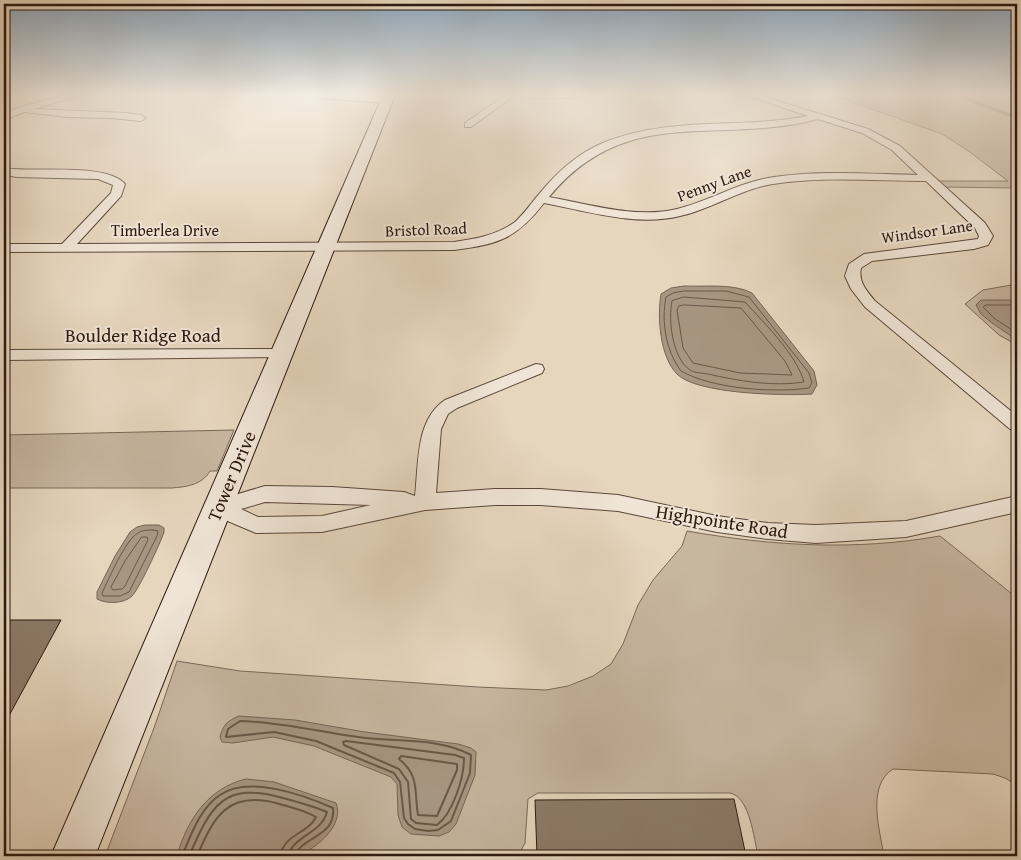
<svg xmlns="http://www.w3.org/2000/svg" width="1021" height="860" font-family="'Gentium Book Plus',serif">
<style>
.green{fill:#c7b6a0;stroke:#7a6858}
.water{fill:#a79682;stroke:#766454}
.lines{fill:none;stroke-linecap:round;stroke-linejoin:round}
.shore-far1{stroke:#6a5848;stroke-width:1}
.shore{stroke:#6a5848;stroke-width:2}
.stream{stroke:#766454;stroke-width:3}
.building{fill:#8d7b6a;stroke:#2d190f}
.street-casing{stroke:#5b483b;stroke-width:2}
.secondary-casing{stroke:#2d190f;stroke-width:2}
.street{fill:#efe4d5;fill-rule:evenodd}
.secondary{fill:#efe4d5;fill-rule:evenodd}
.labels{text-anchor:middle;stroke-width:4;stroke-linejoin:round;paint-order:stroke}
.far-street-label{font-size:16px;fill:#2d190f;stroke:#efe4d5}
.street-label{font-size:19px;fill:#2d190f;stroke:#efe4d5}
</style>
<rect width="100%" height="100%" fill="#e6d6be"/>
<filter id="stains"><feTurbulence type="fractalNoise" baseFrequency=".004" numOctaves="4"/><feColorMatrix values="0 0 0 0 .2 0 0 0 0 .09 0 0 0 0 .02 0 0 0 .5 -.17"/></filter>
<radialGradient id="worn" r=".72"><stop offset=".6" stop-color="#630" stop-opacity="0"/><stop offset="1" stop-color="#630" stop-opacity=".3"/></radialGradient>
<!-- green -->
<g class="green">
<path d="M832,95H1017V188L938,187L931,181H1008L970,152L942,134Z"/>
<path d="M1017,284V345L999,335L965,304L983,290Z"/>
<path d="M234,430L217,471H210C202,485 186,487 171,488H4V435Z"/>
<path d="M687,531C772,546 855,551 940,536L1017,598V785L1005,778L993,774L893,769C866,786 880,831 884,856H758C754,839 750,797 730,793H538L528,799L525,843L518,856H105L154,728L177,661L240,671L478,687L546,690L568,686L593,676L611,664L623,644L638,605L653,580L682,546Z"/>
</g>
<!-- water -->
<g class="water">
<path d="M684,286C705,287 733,283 752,293L814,371L817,385L812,394C784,396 696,394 677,374C660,357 657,317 661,294L671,288Z"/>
<path d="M981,300H1017V340L992,323L981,314L976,305Z"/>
<path d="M145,525H159L164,528V532C161,542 138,591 132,596C124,604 106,604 97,599V592L115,556L130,532L137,527Z"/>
<path d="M239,716L295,720L365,732L458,744L471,748L476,752L475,775L456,824L449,832L439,836L411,834L402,827L398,815L397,784L391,777L314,746L273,737L233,743L222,742L220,737C223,725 227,721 239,716Z"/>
<path d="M246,779L274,782L336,803C345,825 316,849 297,856C288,859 275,856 266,856C236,856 207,856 177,856C187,820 208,788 246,779Z"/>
</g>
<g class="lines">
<!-- shore-far1 -->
<g class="shore-far1">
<path d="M684,291H726L749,297L809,373L812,383L809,388C773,393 713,389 681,371C666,351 661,322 666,297L673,293Z"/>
<path d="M684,297L745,302C765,324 796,354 804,382C773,387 739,381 708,374C703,373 694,373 690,370C672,358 668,319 672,301Z"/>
<path d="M685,305L741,308L785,361L792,375L740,373L693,363L683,348L677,310L679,306Z"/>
<path d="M1017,305H986L983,307L995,319L1017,333"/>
<path d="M153,530L158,531L157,536L129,592L120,596H103L102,593C109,579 125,540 138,533C142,530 148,530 153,530Z"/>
<path d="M142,537H147L148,540L125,586L122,589L113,590L111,587L125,561Z"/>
</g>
<!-- shore -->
<g class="shore">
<path d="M240,721C283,722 323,733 366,738C400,742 440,738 471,755L470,773L451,821L438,830L428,831L415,829L408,824L404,818L400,782L394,773L316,741L274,732L226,737L228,729Z"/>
<path d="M346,741L455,755L464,758C464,778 453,813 437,825L416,823L411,819L408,782L399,769L344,745L343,742Z"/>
<path d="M401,756L457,764V770L437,816L418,815C414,791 420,776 399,759Z"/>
<path d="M182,856C191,835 200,808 220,795C248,775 304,795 333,808C336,837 304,835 294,856"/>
<path d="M189,856C211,806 223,781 283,798C298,802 313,806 327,812C321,834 294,835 288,856"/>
<path d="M197,856C214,816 228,791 276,803C289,807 304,810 316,817C308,834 285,833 280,856"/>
</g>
<!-- stream -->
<path class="stream" d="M957,95L1017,118"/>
</g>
<!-- building -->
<g class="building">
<path d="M4,620H61L4,725Z"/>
<path d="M734,799L746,856H537L535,800Z"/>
</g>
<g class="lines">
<defs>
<g id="street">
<path d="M67,95H80L35,109L126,113L141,115L146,118L141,121L112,118L67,117L24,112L4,120V114L20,107Z"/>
<path d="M314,95H349L386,97L390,100L386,103L318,98Z"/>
<path d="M506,95H515L471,127H465V123Z"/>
<path d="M526,95H580L576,98H530Z"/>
<path d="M747,95H759L868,129L900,146L985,223L993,236L988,245L974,249L872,261L861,268C858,282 867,291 875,301L1017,416V431L1010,429L865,307L851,289L845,276L849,264L864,254L978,239L979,236L975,228L926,181C875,181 823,176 773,184C740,189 712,209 680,216C636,227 587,211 544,203C516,239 499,244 454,250L4,252V244H62L111,193L113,185L98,179L16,177L4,174V168C33,173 106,162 125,184L121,196L77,244L454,242C476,239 497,235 515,222C524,214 532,202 540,193C558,171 578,153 605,142C670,116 741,129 808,116ZM818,119L862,133L892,150L918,175C871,174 821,170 774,177C739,182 710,201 677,209C636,219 589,204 549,197C627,102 718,146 818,119Z"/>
<path d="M282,349L288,351L290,354L288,357L4,360V350Z"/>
<path d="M536,364L542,365L544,369L542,373L457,408L448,414L441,429L436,493L495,489H541L618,495L717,516L768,523L816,525L906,521L1017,496V512L906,537L816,543L768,539L717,532L618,511L541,505H495L425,510L322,532L256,533L211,514L207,508L211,502L265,486L332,487L404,492L415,496C419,464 415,420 445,400ZM265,502L371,505L322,516L258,517L241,509Z"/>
</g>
<path id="secondary" d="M383,95H395L95,856H51Z"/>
</defs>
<!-- street casing -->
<use href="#street" class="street-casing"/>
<!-- secondary casing -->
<use href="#secondary" class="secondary-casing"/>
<!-- street -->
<use href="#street" class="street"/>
<!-- secondary -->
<use href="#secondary" class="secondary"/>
</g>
<!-- sky -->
<linearGradient id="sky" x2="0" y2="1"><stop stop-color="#8ea8bf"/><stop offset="0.44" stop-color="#f4ede2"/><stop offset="1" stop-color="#f4ede2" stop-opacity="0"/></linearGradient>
<rect width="1021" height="215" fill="url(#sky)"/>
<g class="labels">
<!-- far-street labels -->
<g class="far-street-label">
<text transform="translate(714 183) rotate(-20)" y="6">Penny Lane</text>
<text transform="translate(426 229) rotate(-2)" y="6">Bristol Road</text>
<text x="165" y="236">Timberlea Drive</text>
<text transform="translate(927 231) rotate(-8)" y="6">Windsor Lane</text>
</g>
<!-- street labels -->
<g class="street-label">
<text x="143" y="342">Boulder Ridge Road</text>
<text transform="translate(231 476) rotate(-67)" y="7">Tower Drive</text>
<text transform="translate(722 521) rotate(9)" y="7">Highpointe Road</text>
</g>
</g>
<!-- margin -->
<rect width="1021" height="860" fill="none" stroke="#e6d6be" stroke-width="20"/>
<rect x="5" y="5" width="1011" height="850" fill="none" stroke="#2d190f" stroke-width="2.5"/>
<rect x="10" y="10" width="1001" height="840" fill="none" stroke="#2d190f"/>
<rect width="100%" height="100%" filter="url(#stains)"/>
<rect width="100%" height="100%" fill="url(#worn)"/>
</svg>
